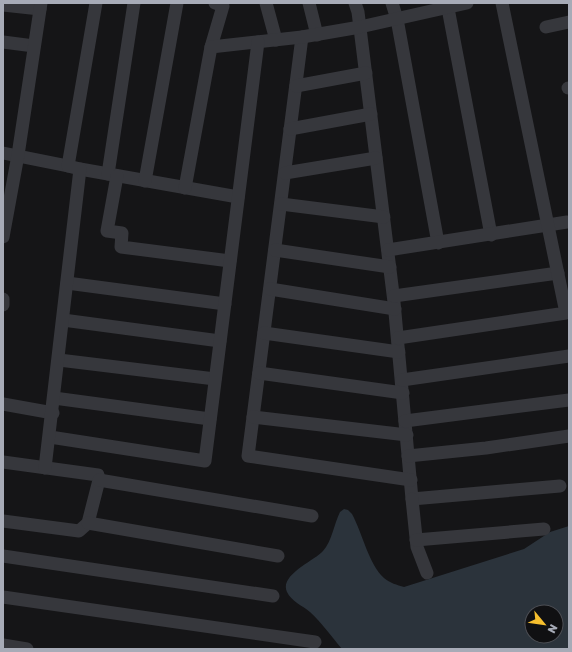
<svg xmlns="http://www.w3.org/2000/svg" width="572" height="652" font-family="'Golos Text',sans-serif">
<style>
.water{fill:#2b333b;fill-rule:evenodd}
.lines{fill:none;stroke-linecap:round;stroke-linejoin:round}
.minor{stroke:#36373c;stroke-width:13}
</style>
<rect width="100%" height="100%" fill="#151517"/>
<!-- water -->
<path class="water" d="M344,509L348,510L352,514C362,532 369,565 384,578C390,583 397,585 404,587L524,549L550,532L569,526V649H342C332,637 322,623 310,612C303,606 291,601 287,592C279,575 314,561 323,551C332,541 334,524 340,512ZM532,612H556V636H532Z"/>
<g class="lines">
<!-- minor -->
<g class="minor">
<path d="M266,3L276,40"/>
<path d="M309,3L317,35"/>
<path d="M355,3L358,12L394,302L412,499L560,486"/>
<path d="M392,3L397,19L438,243"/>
<path d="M447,3L491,235"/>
<path d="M3,5L40,9"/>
<path d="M546,27L569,22"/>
<path d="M302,37L248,456L411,480"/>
<path d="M3,42L34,46"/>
<path d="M211,47L223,6L215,3"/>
<path d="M296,86L366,73"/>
<path d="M568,88H569"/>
<path d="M290,129L371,114"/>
<path d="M3,153L68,166"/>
<path d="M80,169L238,197"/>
<path d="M285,173L376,158"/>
<path d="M108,174L134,3"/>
<path d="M117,176L107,231L122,233L121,247L230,261"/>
<path d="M145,181L177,3"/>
<path d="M185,188L211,47L302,37L360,27L467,3"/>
<path d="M281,204L384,217"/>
<path d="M3,237L18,155L41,3"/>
<path d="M275,250L390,267"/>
<path d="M388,250L567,222"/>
<path d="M67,283L225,304"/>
<path d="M270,289L395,309"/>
<path d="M394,296L558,273"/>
<path d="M3,299V305"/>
<path d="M63,320L220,341"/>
<path d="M264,333L399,352"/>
<path d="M398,338L566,313L502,3"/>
<path d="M59,360L215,379"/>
<path d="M259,373L403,393"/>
<path d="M402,380L569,356"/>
<path d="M54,398L210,419"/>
<path d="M3,404L53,413"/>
<path d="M253,417L407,435"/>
<path d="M405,421L569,400"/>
<path d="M50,437L205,461L258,42"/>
<path d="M408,456L486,448L569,436"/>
<path d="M3,462L98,475L99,480L88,523L79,531L3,521"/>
<path d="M45,468L80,169L68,166L96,3"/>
<path d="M99,480L312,516"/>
<path d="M412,499L417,547L427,573"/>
<path d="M88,523L278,556"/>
<path d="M416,540L544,529"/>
<path d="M3,556L273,596"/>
<path d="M3,597L315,642"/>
<path d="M3,645L27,649"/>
</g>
</g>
<!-- border -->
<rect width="572" height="652" fill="none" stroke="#a7abb7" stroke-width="8"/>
<!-- north arrow -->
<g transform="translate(544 624) rotate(119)"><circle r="19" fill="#101012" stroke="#4c4e54"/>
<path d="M0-3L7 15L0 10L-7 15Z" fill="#f6bf2e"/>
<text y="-6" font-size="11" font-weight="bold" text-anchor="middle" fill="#a7abb7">N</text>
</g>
</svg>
